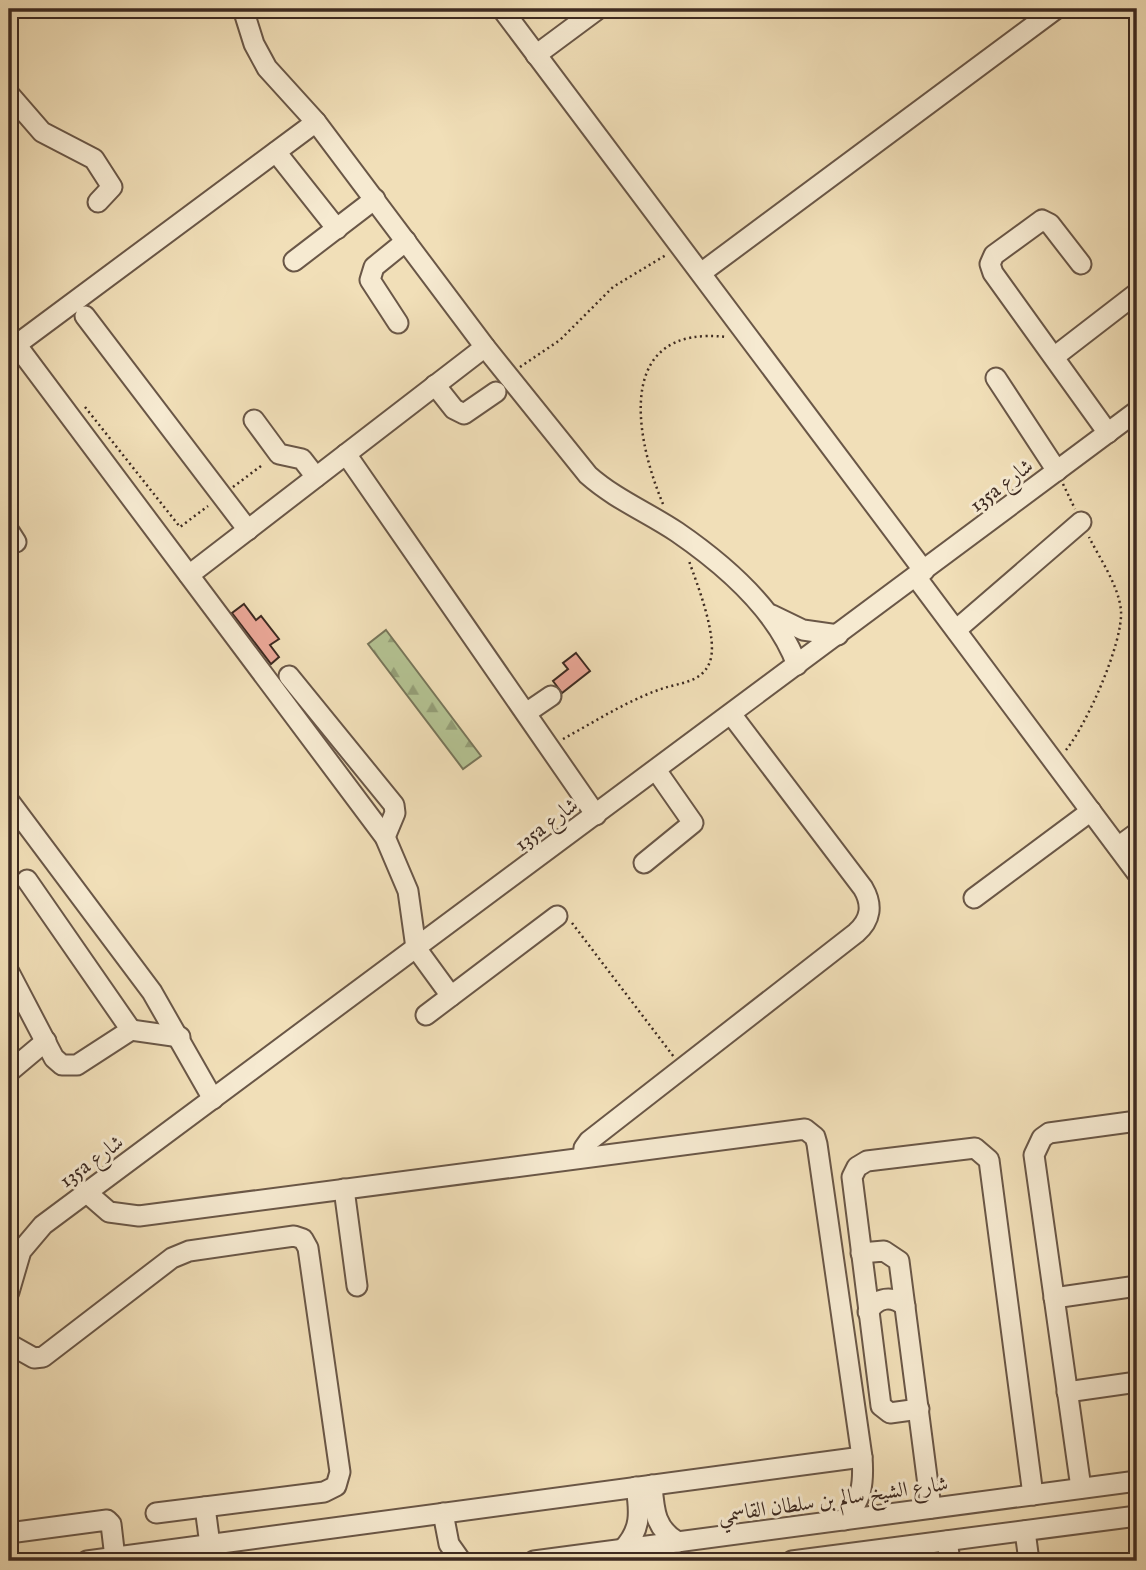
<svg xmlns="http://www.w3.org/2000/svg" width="1146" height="1570" font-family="'IM FELL English',Amiri,serif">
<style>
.forest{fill:url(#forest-firs);stroke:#78765a;stroke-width:2}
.building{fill:#eaa797;stroke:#3d2a21;stroke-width:2}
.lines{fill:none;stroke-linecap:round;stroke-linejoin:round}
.minor-casing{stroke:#6a5747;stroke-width:23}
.path{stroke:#3d2a21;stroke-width:2.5;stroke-dasharray:2 3.5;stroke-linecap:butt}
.minor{stroke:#f6ead1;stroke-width:19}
.labels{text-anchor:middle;stroke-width:6;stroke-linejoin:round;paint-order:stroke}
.street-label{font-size:21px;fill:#3d2a21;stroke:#f6ead1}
</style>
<defs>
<pattern id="forest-firs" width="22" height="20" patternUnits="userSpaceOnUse" patternTransform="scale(1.75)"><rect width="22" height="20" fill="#b4c393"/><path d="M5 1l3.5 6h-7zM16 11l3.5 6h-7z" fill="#949f78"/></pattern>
</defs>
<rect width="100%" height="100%" fill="#f1dfb8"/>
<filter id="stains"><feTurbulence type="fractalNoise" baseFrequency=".00286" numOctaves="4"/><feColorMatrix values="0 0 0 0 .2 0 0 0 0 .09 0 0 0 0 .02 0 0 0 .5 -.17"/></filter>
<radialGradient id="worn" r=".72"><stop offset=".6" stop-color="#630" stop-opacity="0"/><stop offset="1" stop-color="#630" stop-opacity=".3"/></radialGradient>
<!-- forest -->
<path class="forest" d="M386,630L481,756L463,769L368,644Z"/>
<!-- building -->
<g class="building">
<path d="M244,604L256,620L261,616L279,639L270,645L279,657L271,664L232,613Z"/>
<path d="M576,653L590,671L562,693L553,681L568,669L563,663Z"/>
</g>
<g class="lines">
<defs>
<g id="minor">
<path d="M243,9L254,44L267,68L316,122L485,347L588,475C615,499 647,512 677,532C725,565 777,610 797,665"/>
<path d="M502,9L924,571"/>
<path d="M536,55L598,9"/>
<path d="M9,94L42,132L94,159L112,187L98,202"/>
<path d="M276,152L337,229"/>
<path d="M294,261L375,199"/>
<path d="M1081,264L1050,224L1042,220L994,255L990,264L993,273L1108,433"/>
<path d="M701,273L1056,9"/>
<path d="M85,316L248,530"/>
<path d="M398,323L370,280L374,267L406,241"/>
<path d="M9,335L385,837L408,891L416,948L451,996"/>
<path d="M16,345L316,122"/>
<path d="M1054,357L1137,293"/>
<path d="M996,378L1057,471"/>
<path d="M435,385L454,409L464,414L496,392"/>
<path d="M254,420L279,454L302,459L316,477"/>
<path d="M346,454L596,815"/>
<path d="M9,531L16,542"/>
<path d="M189,575L485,347"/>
<path d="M916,577L1137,873"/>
<path d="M772,615L803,630L838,635"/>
<path d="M956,630L1081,522"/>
<path d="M289,676L394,805L395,813L385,837"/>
<path d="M526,713L551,696"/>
<path d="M9,801L152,992L213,1099"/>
<path d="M1118,847L1137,833"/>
<path d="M644,863L693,823L656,770"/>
<path d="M27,880L131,1030"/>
<path d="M974,898L1091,811"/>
<path d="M9,972L54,1058L62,1065H77L131,1030L180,1037"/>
<path d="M426,1015L557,916"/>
<path d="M9,1072L46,1041"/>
<path d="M583,1157L584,1148L589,1141L856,933C871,920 873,905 863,888L731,714"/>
<path d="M344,1189L357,1286"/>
<path d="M86,1192L109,1212L139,1216L805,1129L815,1137L817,1144L862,1457C864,1483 862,1501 844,1520"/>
<path d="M861,1253L884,1251L899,1261L931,1508"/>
<path d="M9,1292L21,1251L43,1225L1137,411"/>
<path d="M1054,1298L1137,1286"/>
<path d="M868,1312C877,1297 892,1295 905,1306"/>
<path d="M9,1344L34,1358L43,1357L172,1258L189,1251L294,1236L303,1239L308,1248L340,1472L336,1486L324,1492L156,1513"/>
<path d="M1067,1392L1137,1382"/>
<path d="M919,1409L890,1413L881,1406L852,1177L857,1167L867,1161L975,1148L989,1160L1033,1495"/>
<path d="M652,1485C654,1510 655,1529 678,1542"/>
<path d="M1081,1488L1034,1155L1042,1138L1049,1133L1137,1121"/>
<path d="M205,1507L210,1545"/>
<path d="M443,1513L449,1544L461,1561"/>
<path d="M1025,1531L1029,1561"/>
<path d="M9,1533L107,1520L111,1524L115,1558"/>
<path d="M947,1541L950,1561"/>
<path d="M623,1549C641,1530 640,1513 636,1487"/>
<path d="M87,1561L862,1457"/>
<path d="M534,1561L1137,1481"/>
<path d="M792,1561L1137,1516"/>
</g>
</defs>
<!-- minor casing -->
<use href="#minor" class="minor-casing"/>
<!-- path -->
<g class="path">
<path d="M520,367L560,340L613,287L666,255"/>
<path d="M85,407L180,527L208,506"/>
<path d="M1063,484L1075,509"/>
<path d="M233,487L261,466"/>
<path d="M663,504C634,435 615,324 727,337"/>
<path d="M563,739C596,721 628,700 664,688C680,683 701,682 709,664C720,641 697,584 689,561"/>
<path d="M1066,750C1087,724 1123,643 1121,611C1119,586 1100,559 1089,537"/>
<path d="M572,923L674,1057"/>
</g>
<!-- minor -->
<use href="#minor" class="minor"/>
</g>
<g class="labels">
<!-- street labels -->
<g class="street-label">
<text transform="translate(1001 485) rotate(-37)" y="7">135a شارع</text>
<text transform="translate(546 824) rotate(-37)" y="7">135a شارع</text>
<text transform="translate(91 1161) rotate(-36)" y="7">135a شارع</text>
<text transform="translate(833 1499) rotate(-8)" y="7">شارع الشيخ سالم بن سلطان القاسمي</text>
</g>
</g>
<!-- margin -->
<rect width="1146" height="1570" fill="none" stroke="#f1dfb8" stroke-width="35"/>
<rect x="10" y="10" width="1125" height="1549" fill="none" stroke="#3d2a21" stroke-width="3.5"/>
<rect x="18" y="18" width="1111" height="1535" fill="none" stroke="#3d2a21" stroke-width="2"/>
<rect width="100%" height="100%" filter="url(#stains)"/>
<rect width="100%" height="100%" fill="url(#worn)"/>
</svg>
